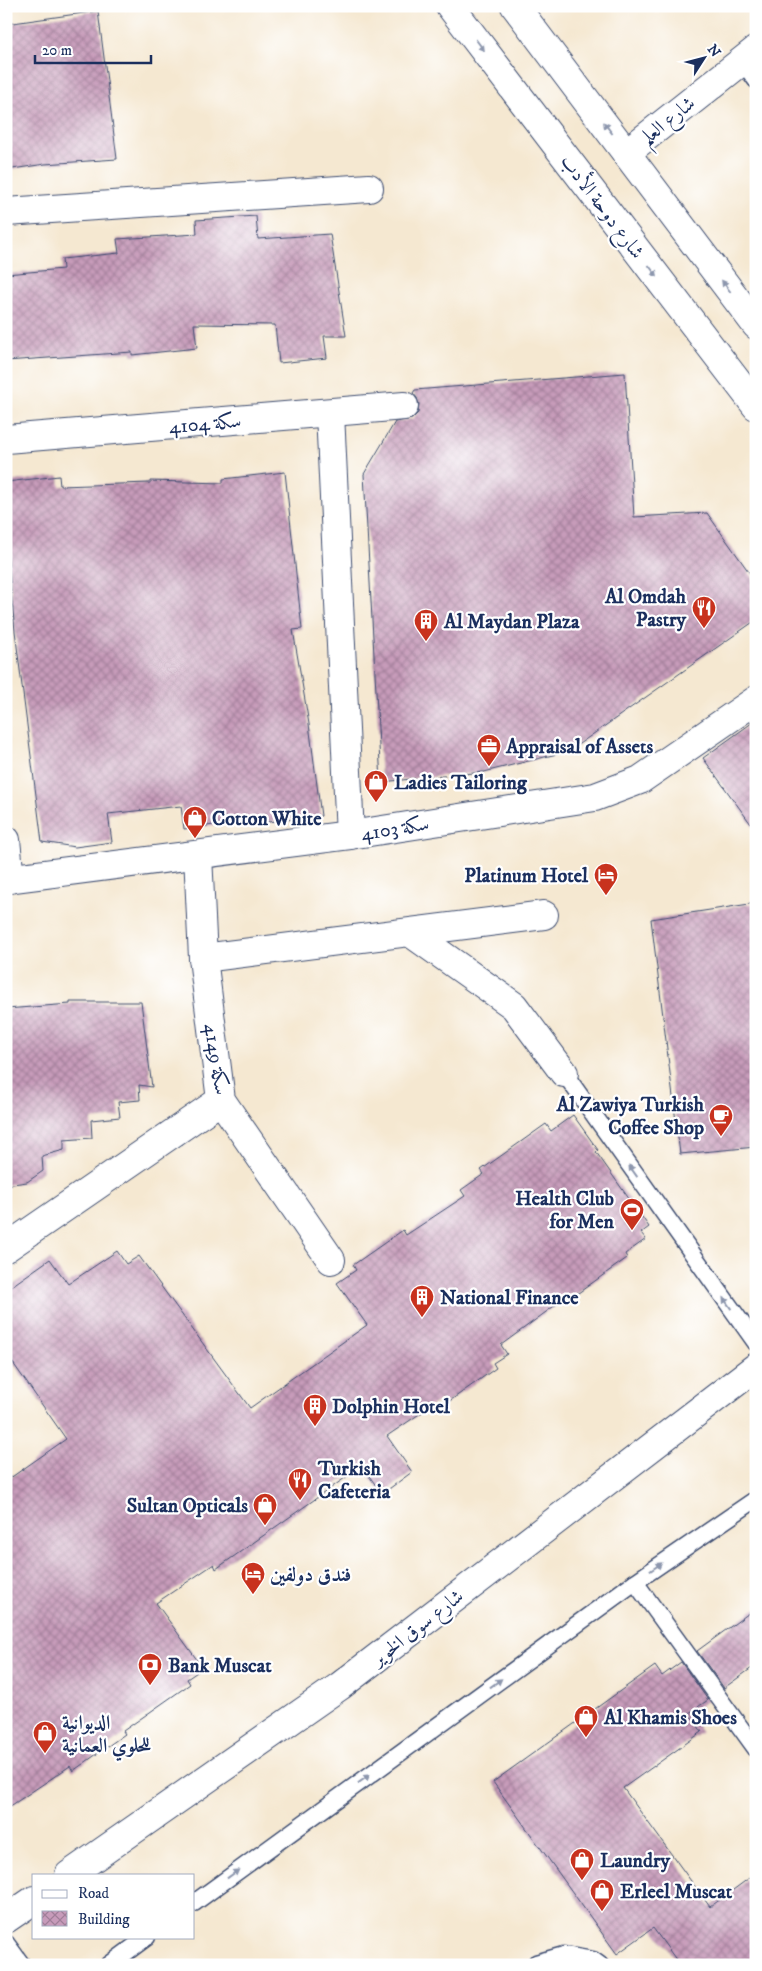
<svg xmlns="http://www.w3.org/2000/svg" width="762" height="1971" font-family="'IM FELL DW Pica',Amiri,serif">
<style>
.building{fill:url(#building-cross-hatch)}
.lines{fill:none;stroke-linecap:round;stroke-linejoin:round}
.service-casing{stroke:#3c4b6f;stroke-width:19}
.minor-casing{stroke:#3c4b6f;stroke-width:30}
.tertiary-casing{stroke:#3c4b6f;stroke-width:30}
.secondary-casing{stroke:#3c4b6f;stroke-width:30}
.service{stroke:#fff;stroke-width:16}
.minor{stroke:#fff;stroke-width:28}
.tertiary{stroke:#fff;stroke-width:28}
.secondary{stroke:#fff;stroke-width:28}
.oneway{fill:#8d97ae}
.labels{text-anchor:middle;stroke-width:4.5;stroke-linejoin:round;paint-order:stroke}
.street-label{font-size:20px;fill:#1b2f5e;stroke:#fff}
.poi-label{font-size:20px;font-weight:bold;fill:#1b2f5e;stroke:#fff;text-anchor:start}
</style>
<defs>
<pattern id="building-cross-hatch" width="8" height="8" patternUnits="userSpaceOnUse" patternTransform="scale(1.25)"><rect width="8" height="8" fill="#c79bba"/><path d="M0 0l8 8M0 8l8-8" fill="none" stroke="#a17f9a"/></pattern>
</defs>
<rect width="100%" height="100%" fill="#fff"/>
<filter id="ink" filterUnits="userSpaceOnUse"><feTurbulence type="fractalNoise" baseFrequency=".02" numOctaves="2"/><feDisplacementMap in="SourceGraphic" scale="10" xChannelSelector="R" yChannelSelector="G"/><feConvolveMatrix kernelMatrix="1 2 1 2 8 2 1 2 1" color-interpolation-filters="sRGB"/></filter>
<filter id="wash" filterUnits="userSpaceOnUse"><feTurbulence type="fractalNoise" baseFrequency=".0096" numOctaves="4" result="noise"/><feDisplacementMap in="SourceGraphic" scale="20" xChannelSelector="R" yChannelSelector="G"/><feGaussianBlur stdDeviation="1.12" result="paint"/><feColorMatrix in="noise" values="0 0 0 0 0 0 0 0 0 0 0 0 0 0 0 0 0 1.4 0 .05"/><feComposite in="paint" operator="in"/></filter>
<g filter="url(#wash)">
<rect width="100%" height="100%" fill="#f5e8d1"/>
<g id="blocks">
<!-- building -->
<g class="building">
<path d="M98,11L117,159L45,164L6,170V24Z"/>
<path d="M256,216L258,239L330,234L346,336H324L327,358L279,363L275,325L194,324L197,348L132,355V352L6,361V274L63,269L62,259L119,253L117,239L197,234L196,220Z"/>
<path d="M625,373L634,517L707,513L756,582V620L569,751L484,772L381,782L364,474L395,422L412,419L418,413L419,404L417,398L413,393L415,390Z"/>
<path d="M285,472L302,629L293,630L309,724L321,816L259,823V819L184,829L181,806L108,814L112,842L75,847L42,842L15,631L6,540V482L59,476L60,486L150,483V481L223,483V479Z"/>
<path d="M756,720V831L703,758Z"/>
<path d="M756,903V1147L680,1154L651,919Z"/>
<path d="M70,1002H141L152,1087L139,1085L140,1100L118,1102L120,1117L91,1120L92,1138L64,1140V1150L42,1156L43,1171L27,1182L6,1185V1009L70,1004Z"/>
<path d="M573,1115L598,1150L596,1152L649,1227L641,1233L646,1239L625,1254L627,1258L574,1296L572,1293L501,1345L507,1354L493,1363L496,1368L444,1405L440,1400L387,1436L412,1472L382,1494L362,1466L216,1569L214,1564L156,1603L203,1668L187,1679L190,1684L123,1731L125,1734L73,1771L70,1766L6,1809V1481L66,1439L6,1353V1290L50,1259L68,1284L117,1251L126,1264L139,1256L250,1408L367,1325L337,1283L356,1270L353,1265L403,1230L406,1235L465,1196L461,1190L484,1174L481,1170L546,1124L551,1131Z"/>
<path d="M756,1608V1665L724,1688L697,1651Z"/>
<path d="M681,1662L708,1700L689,1713L702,1732L623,1788L710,1907L756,1873V1965H680L653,1928L617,1954L493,1782L655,1666L662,1676Z"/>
</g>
</g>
</g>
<g filter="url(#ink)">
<use href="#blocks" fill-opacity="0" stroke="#3c4b6f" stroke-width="1"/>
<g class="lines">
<defs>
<g id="service">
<path d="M742,61L756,80"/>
<path d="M564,1073L756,1343"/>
<path d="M635,1582L756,1749"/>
<path d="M194,1903L635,1582L756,1499"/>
<path d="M6,1943L22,1965"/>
<path d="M536,1963L564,1955L593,1960L600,1965"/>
<path d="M109,1965L147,1937"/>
</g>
<g id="minor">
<path d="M626,153L756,50"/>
<path d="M6,212L369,188"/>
<path d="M330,413L350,835"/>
<path d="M6,439L404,406"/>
<path d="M6,840L10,879"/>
<path d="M198,855L203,958L221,1100L331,1260"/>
<path d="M6,879L350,835L595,797L640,780L756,700"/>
<path d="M411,933L514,1006L564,1073"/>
<path d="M203,958L544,915"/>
<path d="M6,1248L221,1100"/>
</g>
<g id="tertiary">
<path d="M69,1875L340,1686L756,1367"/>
<path d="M6,1919L34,1900"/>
</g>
<g id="secondary">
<path d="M450,6L756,406"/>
<path d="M515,6L756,325"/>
</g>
</defs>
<!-- service casing -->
<use href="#service" class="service-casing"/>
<!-- minor casing -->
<use href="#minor" class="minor-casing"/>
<!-- tertiary casing -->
<use href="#tertiary" class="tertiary-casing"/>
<!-- secondary casing -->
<use href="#secondary" class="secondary-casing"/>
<!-- service -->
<use href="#service" class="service"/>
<!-- minor -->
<use href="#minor" class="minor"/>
<!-- tertiary -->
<use href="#tertiary" class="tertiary"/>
<!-- secondary -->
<use href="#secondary" class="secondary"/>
</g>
<!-- one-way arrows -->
<defs><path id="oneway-solid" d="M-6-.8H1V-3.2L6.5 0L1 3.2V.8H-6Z" transform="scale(1.25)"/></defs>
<g class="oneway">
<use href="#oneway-solid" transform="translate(480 45) rotate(53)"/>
<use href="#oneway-solid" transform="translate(608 128) rotate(-127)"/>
<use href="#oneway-solid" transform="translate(653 271) rotate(53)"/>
<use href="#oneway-solid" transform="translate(726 286) rotate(-127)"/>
<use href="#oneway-solid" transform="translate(633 1171) rotate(-125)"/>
<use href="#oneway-solid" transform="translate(727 1303) rotate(-125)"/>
<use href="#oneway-solid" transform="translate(656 1567) rotate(-35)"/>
<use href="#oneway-solid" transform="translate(496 1683) rotate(-36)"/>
<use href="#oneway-solid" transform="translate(364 1779) rotate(-36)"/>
<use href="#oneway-solid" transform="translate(233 1874) rotate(-36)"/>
</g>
</g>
<!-- icons -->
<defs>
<symbol id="restaurant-pin" viewBox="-11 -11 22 30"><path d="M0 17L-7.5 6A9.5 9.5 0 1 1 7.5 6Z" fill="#c8321e" stroke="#fff"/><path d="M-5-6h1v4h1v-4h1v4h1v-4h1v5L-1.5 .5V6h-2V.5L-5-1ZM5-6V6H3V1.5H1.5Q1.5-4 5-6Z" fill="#fff"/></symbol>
<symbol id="building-pin" viewBox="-11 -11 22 30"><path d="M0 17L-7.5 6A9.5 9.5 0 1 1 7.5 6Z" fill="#c8321e" stroke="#fff"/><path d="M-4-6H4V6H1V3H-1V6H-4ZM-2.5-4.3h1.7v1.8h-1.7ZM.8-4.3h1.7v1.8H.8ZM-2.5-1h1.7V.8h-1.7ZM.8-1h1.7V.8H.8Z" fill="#fff"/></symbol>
<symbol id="office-pin" viewBox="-11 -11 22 30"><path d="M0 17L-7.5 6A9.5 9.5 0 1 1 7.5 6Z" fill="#c8321e" stroke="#fff"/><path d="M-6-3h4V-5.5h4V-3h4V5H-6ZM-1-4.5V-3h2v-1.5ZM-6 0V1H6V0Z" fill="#fff"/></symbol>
<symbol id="shop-pin" viewBox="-11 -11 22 30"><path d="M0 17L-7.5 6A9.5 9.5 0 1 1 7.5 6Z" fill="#c8321e" stroke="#fff"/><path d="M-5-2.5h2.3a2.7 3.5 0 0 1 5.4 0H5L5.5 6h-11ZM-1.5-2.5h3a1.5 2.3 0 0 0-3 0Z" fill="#fff"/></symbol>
<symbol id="hotel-pin" viewBox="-11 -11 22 30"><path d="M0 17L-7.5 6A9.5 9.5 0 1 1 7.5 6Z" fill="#c8321e" stroke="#fff"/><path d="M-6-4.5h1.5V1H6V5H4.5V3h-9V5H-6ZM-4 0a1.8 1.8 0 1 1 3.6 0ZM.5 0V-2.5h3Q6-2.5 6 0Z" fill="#fff"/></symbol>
<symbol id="cafe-pin" viewBox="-11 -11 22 30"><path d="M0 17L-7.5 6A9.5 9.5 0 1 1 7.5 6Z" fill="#c8321e" stroke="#fff"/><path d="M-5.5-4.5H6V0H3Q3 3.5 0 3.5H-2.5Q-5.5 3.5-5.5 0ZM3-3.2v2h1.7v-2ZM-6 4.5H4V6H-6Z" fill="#fff"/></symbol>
<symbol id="stadium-pin" viewBox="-11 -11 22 30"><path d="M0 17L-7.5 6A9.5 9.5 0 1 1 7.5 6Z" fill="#c8321e" stroke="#fff"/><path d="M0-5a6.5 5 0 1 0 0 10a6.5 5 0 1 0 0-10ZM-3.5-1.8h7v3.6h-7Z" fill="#fff"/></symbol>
<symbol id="bank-pin" viewBox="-11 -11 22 30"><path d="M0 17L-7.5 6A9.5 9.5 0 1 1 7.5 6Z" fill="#c8321e" stroke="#fff"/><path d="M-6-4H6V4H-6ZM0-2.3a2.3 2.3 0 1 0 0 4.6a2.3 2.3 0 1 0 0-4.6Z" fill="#fff"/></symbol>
</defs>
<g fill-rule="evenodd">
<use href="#restaurant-pin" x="690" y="594" width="28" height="38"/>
<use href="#building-pin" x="412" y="607" width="28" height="38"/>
<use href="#office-pin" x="475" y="732" width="28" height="38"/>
<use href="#shop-pin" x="362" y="768" width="28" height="38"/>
<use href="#shop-pin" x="181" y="804" width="28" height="38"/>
<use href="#hotel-pin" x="592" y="861" width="28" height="38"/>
<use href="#cafe-pin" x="707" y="1102" width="28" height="38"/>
<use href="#stadium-pin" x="618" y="1196" width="28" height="38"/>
<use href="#building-pin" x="408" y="1283" width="28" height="38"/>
<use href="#building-pin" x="301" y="1392" width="28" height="38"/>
<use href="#restaurant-pin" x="286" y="1466" width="28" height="38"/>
<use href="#shop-pin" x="251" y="1491" width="28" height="38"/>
<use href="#hotel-pin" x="239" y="1560" width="28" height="38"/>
<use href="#bank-pin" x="136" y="1651" width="28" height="38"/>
<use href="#shop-pin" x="572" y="1703" width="28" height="38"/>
<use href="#shop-pin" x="31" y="1719" width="28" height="38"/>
<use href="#shop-pin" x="568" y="1846" width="28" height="38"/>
<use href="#shop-pin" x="588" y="1877" width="28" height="38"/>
</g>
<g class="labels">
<!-- street labels -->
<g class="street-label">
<text transform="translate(667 120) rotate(-39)" y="7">شارع العلم</text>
<text transform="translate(603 206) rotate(53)" y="7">شارع دوحة الأدب</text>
<text transform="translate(205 423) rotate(-5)" y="7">سكة 4104</text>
<text transform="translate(395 828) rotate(-9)" y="7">سكة 4103</text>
<text transform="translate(217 1059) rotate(81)" y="7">سكة 4149</text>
<text transform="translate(417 1627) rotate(-38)" y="7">شارع سوق الخوير</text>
</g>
<!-- poi labels -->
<g class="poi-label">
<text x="686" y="603" text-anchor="end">Al Omdah<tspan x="686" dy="23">Pastry</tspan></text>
<text x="444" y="628">Al Maydan Plaza</text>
<text x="506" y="753">Appraisal of Assets</text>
<text x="394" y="789">Ladies Tailoring</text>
<text x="212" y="825">Cotton White</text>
<text x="588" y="882" text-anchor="end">Platinum Hotel</text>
<text x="704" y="1111" text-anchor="end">Al Zawiya Turkish<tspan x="704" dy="23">Coffee Shop</tspan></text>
<text x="614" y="1205" text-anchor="end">Health Club<tspan x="614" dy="23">for Men</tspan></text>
<text x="440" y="1304">National Finance</text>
<text x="332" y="1413">Dolphin Hotel</text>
<text x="318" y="1475">Turkish<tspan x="318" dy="23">Cafeteria</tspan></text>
<text x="248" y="1512" text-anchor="end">Sultan Opticals</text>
<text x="270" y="1581">فندق دولفين</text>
<text x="168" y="1672">Bank Muscat</text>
<text x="604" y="1724">Al Khamis Shoes</text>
<text x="62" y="1729">الديوانية<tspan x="62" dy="23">للحلوي العمانية</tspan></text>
<text x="600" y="1867">Laundry</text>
<text x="620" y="1898">Erleel Muscat</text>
</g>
</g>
<!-- margin -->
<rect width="762" height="1971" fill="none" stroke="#fff" stroke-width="25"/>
<!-- legend -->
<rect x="32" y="1874" width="162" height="65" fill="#ffffff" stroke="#a4acbf"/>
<rect x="42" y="1890" width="25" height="8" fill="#ffffff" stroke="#a4acbf"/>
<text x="78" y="1898" font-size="15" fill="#1b2f5e">Road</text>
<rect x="42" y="1911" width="25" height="15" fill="url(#building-cross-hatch)" stroke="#a4acbf"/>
<text x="78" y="1924" font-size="15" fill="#1b2f5e">Building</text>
<!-- north arrow -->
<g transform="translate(704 58) rotate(54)" stroke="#ffffff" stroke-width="4" paint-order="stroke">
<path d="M0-4L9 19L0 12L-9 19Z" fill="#1b2f5e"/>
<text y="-8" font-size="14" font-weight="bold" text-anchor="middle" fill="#1b2f5e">N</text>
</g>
<!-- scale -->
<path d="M35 55v8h116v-8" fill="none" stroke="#1b2f5e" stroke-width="2.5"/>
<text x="42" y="55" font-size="15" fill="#1b2f5e" stroke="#ffffff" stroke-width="4" paint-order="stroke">20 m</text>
</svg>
